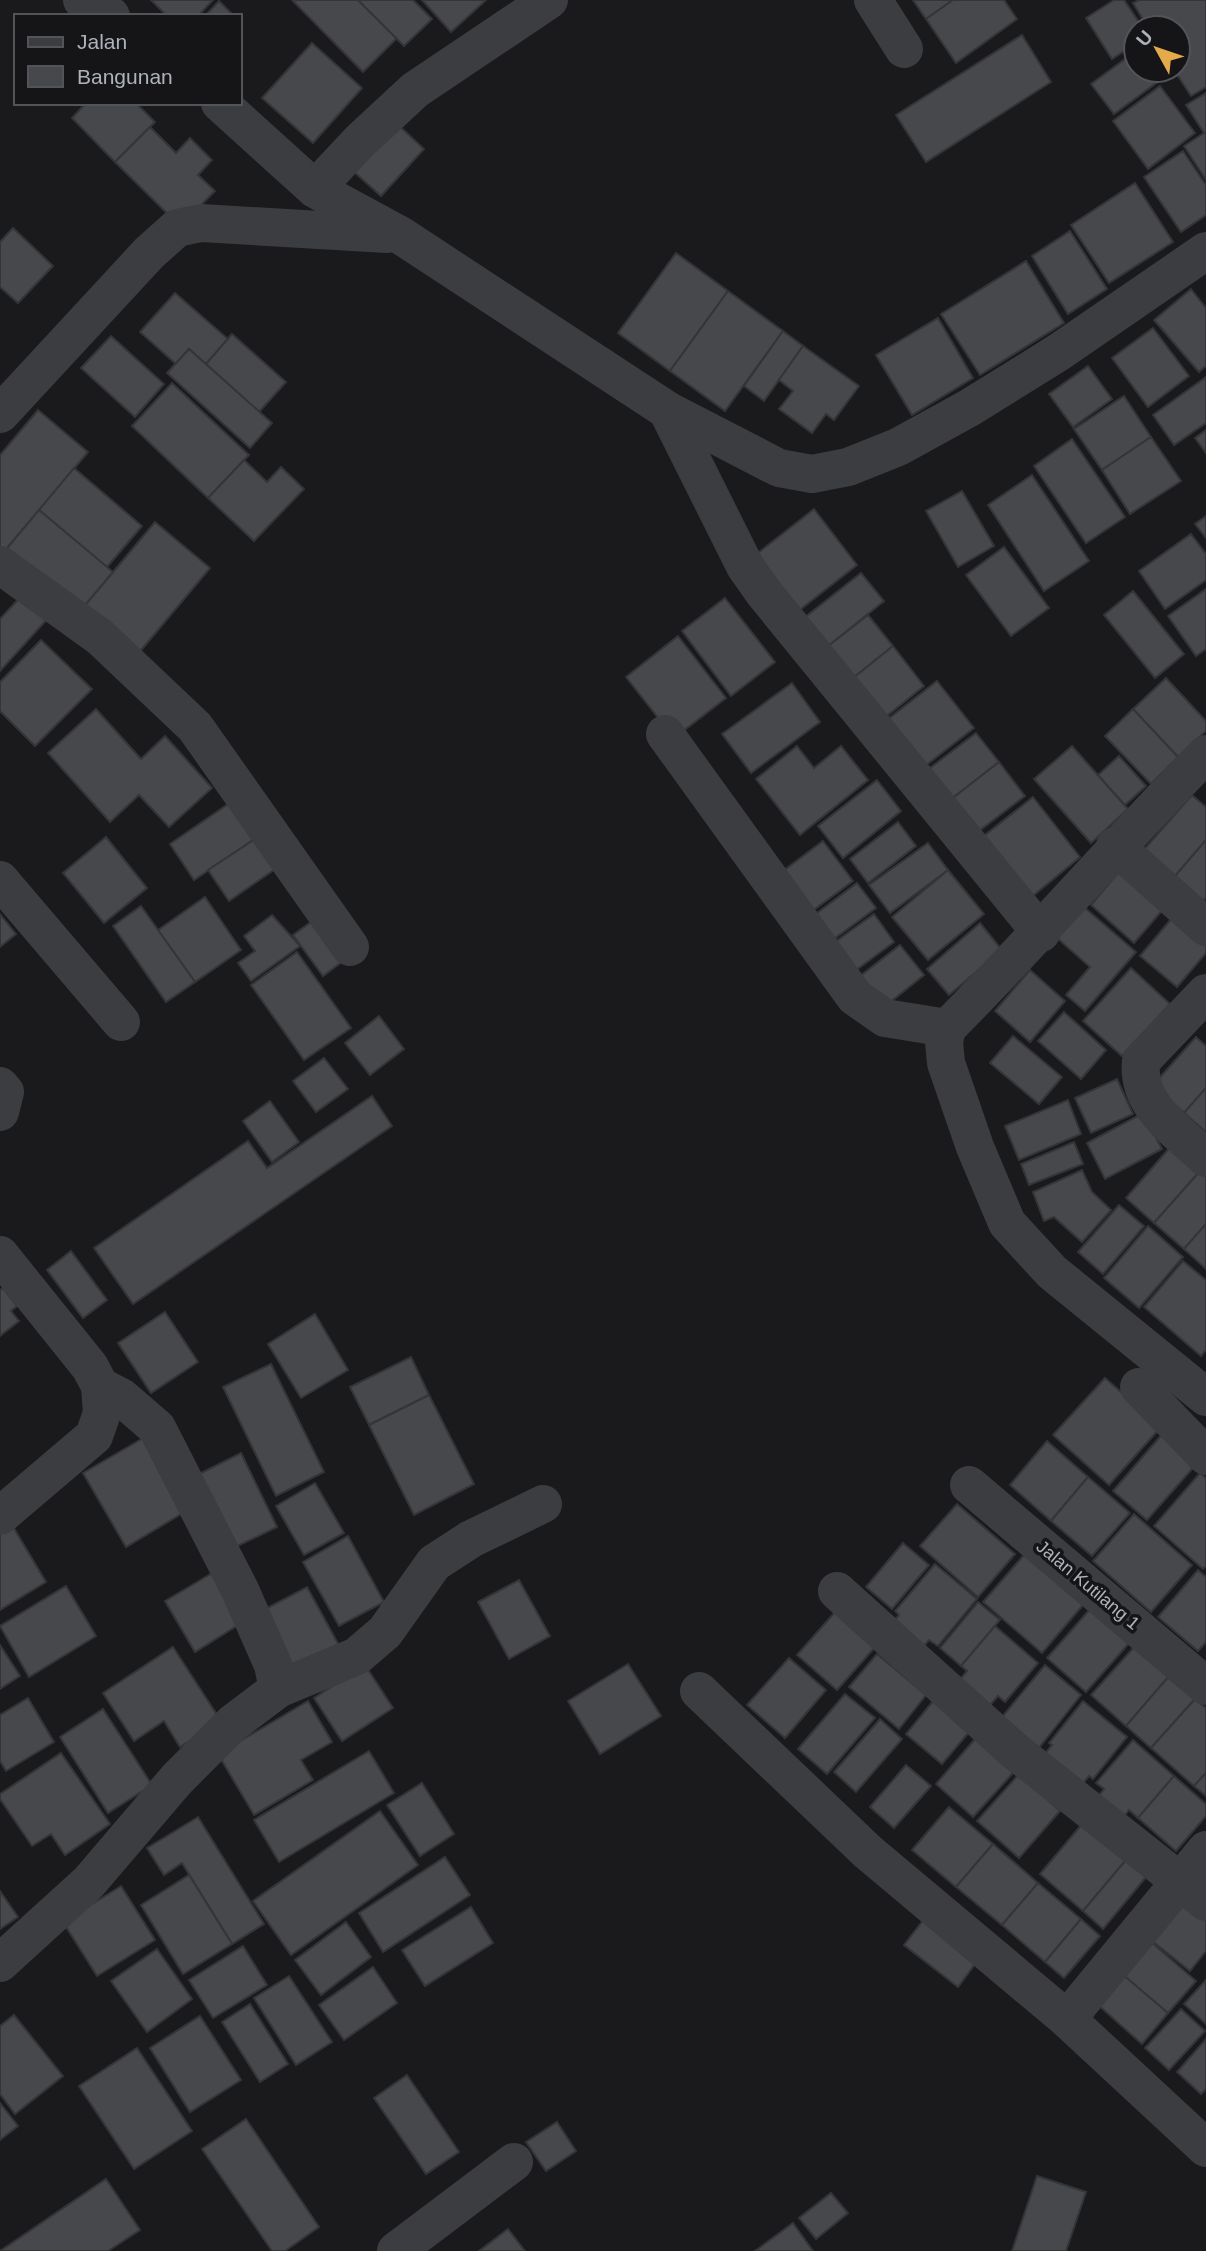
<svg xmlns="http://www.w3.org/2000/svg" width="1206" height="2251" font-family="Helvetica,sans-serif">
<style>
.building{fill:#47484c;stroke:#343538;stroke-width:2}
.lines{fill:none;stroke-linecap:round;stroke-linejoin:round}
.minor{stroke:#3c3d41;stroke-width:38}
.labels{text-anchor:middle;stroke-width:7;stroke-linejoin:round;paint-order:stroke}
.street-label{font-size:18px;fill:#aeb2bb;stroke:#151517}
</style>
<rect width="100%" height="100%" fill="#1a1a1c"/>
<!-- building -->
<g class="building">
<path d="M151,0H213L198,16H167Z"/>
<path d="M292,0H358L397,38L363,72Z"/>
<path d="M358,0H413L432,19L404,46Z"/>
<path d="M422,0H486L451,32Z"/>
<path d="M913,0H953L926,19Z"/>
<path d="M953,0H1004L1017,19L956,63L926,19Z"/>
<path d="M1114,0H1124L1143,28H1136V43L1112,59L1086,18Z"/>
<path d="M1139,0H1206V87L1191,96L1174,70H1178V28H1148L1133,3Z"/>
<path d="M219,1L234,16H205Z"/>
<path d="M1022,35L1051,82L926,162L896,115Z"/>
<path d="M312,43L362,88L313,143L262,98Z"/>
<path d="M1136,51V70H1157L1163,78L1114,114L1091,84Z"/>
<path d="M1160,86L1195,133L1148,169L1113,121Z"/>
<path d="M1206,93V180L1184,146L1204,133L1186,105Z"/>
<path d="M86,103H136L155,122L115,162L72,118Z"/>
<path d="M396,123L424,149L381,196L353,171Z"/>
<path d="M150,127L176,153L190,138L212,160L198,175L215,191L180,226L115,162Z"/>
<path d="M1183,151L1206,185V215L1181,232L1144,177Z"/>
<path d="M1135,183L1173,242L1109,283L1071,225Z"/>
<path d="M13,228L53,266L18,303L0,287V242Z"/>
<path d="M1070,231L1107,289L1068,314L1032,256Z"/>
<path d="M676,253L728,291L670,371L618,333Z"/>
<path d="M1026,261L1064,323L980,375L941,314Z"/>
<path d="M1191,289L1206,308V366L1199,372L1154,320Z"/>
<path d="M728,291L783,331L725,411L670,371Z"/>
<path d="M175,293L228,339L206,364L189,349L176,364L140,332Z"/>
<path d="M938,318L973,378L912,415L876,355Z"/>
<path d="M1153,328L1189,376L1148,407L1112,358Z"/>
<path d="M783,331L803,346L764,401L744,386Z"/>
<path d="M232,334L286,382L259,412L206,364Z"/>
<path d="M111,336L164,384L135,417L81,368Z"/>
<path d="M803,346L859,386L834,420L826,414L812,433L779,409L793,391L779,380Z"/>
<path d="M189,349L272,423L250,448L167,373Z"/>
<path d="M1088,366L1112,399L1073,427L1049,394Z"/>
<path d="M1206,377V423L1174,445L1153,415Z"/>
<path d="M172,383L249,455L208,498L132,426Z"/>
<path d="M1124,396L1151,437L1102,470L1074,429Z"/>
<path d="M38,410L88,452L3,553L0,550V455Z"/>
<path d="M1206,430V453L1195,438Z"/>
<path d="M1151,437L1181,481L1130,514L1102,470Z"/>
<path d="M1072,439L1125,517L1086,543L1034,466Z"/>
<path d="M244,460L267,482L281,467L304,489L254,541L208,498Z"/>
<path d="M74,468L142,526L107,567L39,510Z"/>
<path d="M1032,475L1089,561L1044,591L988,505Z"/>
<path d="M962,491L994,546L958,567L926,511Z"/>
<path d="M814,509L857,565L797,612L754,556Z"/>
<path d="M39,510L113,572L77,615L3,553Z"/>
<path d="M1206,516V538L1195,524Z"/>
<path d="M155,522L210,568L132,661L77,615Z"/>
<path d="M1191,534L1206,554V580L1165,609L1139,571Z"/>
<path d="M1004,547L1049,608L1011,636L966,575Z"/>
<path d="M861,573L884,601L827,647L804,618Z"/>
<path d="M1206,589V649L1196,656L1168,616Z"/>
<path d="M26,591L51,615L0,671V619Z"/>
<path d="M1133,591L1184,654L1155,678L1104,615Z"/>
<path d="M725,598L775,662L731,696L682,631Z"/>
<path d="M868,615L893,646L852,679L827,647Z"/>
<path d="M678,636L726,698L674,738L626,677Z"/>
<path d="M41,640L92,689L35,746L0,711V682Z"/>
<path d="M893,646L924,686L883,719L852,679Z"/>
<path d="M1166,678L1206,721V731L1178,757L1133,709Z"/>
<path d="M937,681L974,728L916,773L879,726Z"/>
<path d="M792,683L820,722L751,773L722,734Z"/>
<path d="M96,709L141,759L165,736L212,788L169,827L139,795L110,822L48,753Z"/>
<path d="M1133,709L1178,757L1151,784L1105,736Z"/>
<path d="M976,733L999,762L949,801L926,771Z"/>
<path d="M797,746L814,768L841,746L868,780L800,835L756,779Z"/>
<path d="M1072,746L1128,809L1091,843L1034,779Z"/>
<path d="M1119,756L1146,786L1125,805L1098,775Z"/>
<path d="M999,762L1025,796L975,834L949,801Z"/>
<path d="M877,780L901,811L843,858L818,826Z"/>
<path d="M1192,795L1206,807V840L1170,882L1139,855Z"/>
<path d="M1033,797L1080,857L1029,899L980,839Z"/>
<path d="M237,798L261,835L194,880L170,844Z"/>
<path d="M898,822L916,846L868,883L850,859Z"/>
<path d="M261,835L281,865L229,901L208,870Z"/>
<path d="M106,837L147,888L104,923L63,873Z"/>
<path d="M1206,840V898L1198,907L1170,882Z"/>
<path d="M823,841L853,881L804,917L775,877Z"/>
<path d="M928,843L948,870L890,913L869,885Z"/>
<path d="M1122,868L1166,906L1134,943L1091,905Z"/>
<path d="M948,870L984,914L928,960L892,917Z"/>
<path d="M857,883L876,908L823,947L805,922Z"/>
<path d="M205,897L241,950L195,982L158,930Z"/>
<path d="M141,906L195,982L166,1002L113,926Z"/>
<path d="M1084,907L1136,952L1085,1011L1066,995L1090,967L1057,938Z"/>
<path d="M0,914L16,934L0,947Z"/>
<path d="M874,914L894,942L848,976L828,947Z"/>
<path d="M272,915L300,946L251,981L238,963L255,951L244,936Z"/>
<path d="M318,917L347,958L323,976L293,935Z"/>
<path d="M1172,918L1206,946V953L1177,987L1140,956Z"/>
<path d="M980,923L1002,950L949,995L927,969Z"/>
<path d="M900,945L924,975L884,1007L859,977Z"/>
<path d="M297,952L351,1028L304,1060L251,985Z"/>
<path d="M1131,968L1170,1004L1122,1056L1083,1021Z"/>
<path d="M1030,970L1065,1001L1030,1042L995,1011Z"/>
<path d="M1064,1012L1106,1050L1081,1079L1038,1041Z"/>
<path d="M379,1016L404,1049L370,1075L345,1043Z"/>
<path d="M1013,1036L1062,1077L1039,1104L990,1063Z"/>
<path d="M1196,1037L1206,1046V1088L1184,1113L1153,1085Z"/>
<path d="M324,1058L348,1089L316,1112L293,1081Z"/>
<path d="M1117,1079L1133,1114L1091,1133L1075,1098Z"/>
<path d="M1206,1088V1132L1184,1113Z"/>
<path d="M372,1096L392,1126L133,1304L94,1248L248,1141L267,1168Z"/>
<path d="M1068,1100L1081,1134L1019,1160L1005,1126Z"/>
<path d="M270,1101L299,1142L272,1162L243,1121Z"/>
<path d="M1143,1113L1162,1149L1105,1179L1087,1143Z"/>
<path d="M1074,1142L1083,1164L1029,1185L1021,1164Z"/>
<path d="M1172,1145L1201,1170L1154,1223L1126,1198Z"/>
<path d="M1082,1170L1092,1192L1111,1210L1082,1242L1054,1217L1044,1221L1033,1192Z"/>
<path d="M1201,1170L1206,1174V1224L1184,1249L1154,1223Z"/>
<path d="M1119,1205L1144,1226L1103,1274L1078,1252Z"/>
<path d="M1206,1224V1269L1184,1249Z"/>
<path d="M1148,1226L1183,1257L1139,1308L1104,1278Z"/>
<path d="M71,1251L107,1300L83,1318L47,1270Z"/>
<path d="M1183,1261L1206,1280V1350L1201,1356L1144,1307Z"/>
<path d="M3,1288L17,1306L11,1311L19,1321L0,1336V1290Z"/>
<path d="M165,1312L198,1362L151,1393L118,1343Z"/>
<path d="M315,1314L348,1370L301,1398L268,1344Z"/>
<path d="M411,1357L429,1395L369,1425L350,1387Z"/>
<path d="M271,1364L324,1472L276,1496L223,1387Z"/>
<path d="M1105,1378L1161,1427L1109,1485L1053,1435Z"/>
<path d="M429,1395L474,1484L414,1515L369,1425Z"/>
<path d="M1165,1431L1199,1461L1147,1520L1113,1491Z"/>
<path d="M145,1437L188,1510L126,1547L83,1473Z"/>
<path d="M1047,1441L1088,1477L1051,1521L1010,1485Z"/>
<path d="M241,1453L277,1527L229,1550L193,1477Z"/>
<path d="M1200,1473L1206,1478V1566L1203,1569L1154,1526Z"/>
<path d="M1088,1477L1130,1513L1092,1556L1051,1521Z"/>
<path d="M315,1483L344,1533L304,1555L276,1506Z"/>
<path d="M957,1504L1015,1554L978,1597L920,1546Z"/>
<path d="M1134,1514L1192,1565L1151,1612L1093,1561Z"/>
<path d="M12,1525L46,1582L0,1610V1532Z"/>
<path d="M348,1536L384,1602L339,1626L303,1562Z"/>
<path d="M903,1543L929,1565L892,1609L866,1587Z"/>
<path d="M1024,1555L1083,1605L1042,1653L983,1602Z"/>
<path d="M935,1564L977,1599L938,1646L929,1640L916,1655L886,1630L899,1615L895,1611Z"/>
<path d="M1198,1570L1206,1577V1642L1198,1651L1158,1617Z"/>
<path d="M214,1572L243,1622L195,1652L165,1601Z"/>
<path d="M519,1580L550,1636L509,1659L478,1602Z"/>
<path d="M66,1586L96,1636L29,1677L0,1626Z"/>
<path d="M307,1587L341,1649L292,1675L258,1613Z"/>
<path d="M978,1602L1000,1620L961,1666L940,1648Z"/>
<path d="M1092,1607L1130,1642L1086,1692L1047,1658Z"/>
<path d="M836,1611L876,1646L837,1690L797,1655Z"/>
<path d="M995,1626L1038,1663L1005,1702L998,1696L983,1713L953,1688L967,1671L961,1666Z"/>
<path d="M0,1645L20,1676L0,1689Z"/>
<path d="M1136,1645L1170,1675L1126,1726L1091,1695Z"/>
<path d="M173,1647L221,1721L180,1747L164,1721L134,1741L103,1693Z"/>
<path d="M877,1654L926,1695L899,1729L849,1687Z"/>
<path d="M789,1658L826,1690L785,1738L747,1705Z"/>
<path d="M628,1664L661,1716L600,1754L568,1701Z"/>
<path d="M365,1665L393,1708L342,1741L314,1698Z"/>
<path d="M1045,1665L1081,1695L1034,1754L997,1723Z"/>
<path d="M1170,1675L1195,1699L1151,1748L1126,1726Z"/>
<path d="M845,1694L875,1718L827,1774L798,1749Z"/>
<path d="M28,1698L54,1742L6,1771L0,1761V1715Z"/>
<path d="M1195,1699L1206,1708V1773L1194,1786L1151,1748Z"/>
<path d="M934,1700L971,1730L942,1764L906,1734Z"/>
<path d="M308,1701L332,1742L301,1760L313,1780L254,1815L218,1754Z"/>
<path d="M1083,1701L1127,1737L1093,1779L1089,1776L1076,1792L1038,1762L1052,1745L1049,1743Z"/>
<path d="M103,1709L152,1785L108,1813L60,1737Z"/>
<path d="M880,1719L902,1739L856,1792L834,1772Z"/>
<path d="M975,1739L1013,1773L973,1817L936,1784Z"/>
<path d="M1133,1740L1174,1776L1138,1818L1129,1810L1117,1825L1092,1804L1104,1789L1096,1783Z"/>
<path d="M369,1751L394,1793L279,1862L254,1820Z"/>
<path d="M61,1753L110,1824L65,1855L51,1834L32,1846L0,1799V1794Z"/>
<path d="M906,1765L931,1786L894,1828L870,1807Z"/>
<path d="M1206,1773V1796L1194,1786Z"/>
<path d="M1019,1774L1060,1811L1019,1858L977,1821Z"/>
<path d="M1174,1776L1206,1804V1816L1176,1851L1138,1818Z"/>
<path d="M422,1783L454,1834L420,1856L387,1805Z"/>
<path d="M949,1807L993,1844L956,1887L912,1850Z"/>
<path d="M380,1811L418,1865L291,1955L253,1901Z"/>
<path d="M198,1817L264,1924L232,1944L182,1863L164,1875L147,1848Z"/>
<path d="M1083,1823L1126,1860L1083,1911L1040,1874Z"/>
<path d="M993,1844L1038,1883L1002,1925L956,1887Z"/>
<path d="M445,1857L470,1895L383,1952L359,1913Z"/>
<path d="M1126,1860L1146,1877L1103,1929L1083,1911Z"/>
<path d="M189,1875L232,1944L183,1974L141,1905Z"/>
<path d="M1038,1883L1081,1919L1045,1962L1002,1925Z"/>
<path d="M121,1886L155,1940L97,1976L63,1922Z"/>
<path d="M0,1891L18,1917L0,1929Z"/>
<path d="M1185,1900L1206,1917V1951L1190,1971L1152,1941Z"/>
<path d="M471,1907L493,1943L425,1986L402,1950Z"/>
<path d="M925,1918L978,1960L958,1987L904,1945Z"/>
<path d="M1081,1919L1100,1936L1064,1978L1045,1962Z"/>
<path d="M346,1922L371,1957L321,1995L295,1960Z"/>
<path d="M1150,1941L1196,1981L1168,2013L1122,1974Z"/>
<path d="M243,1946L267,1985L213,2018L189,1980Z"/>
<path d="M157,1949L192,1999L147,2032L111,1981Z"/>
<path d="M373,1967L397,2003L344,2040L319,2005Z"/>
<path d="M1122,1974L1168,2013L1142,2044L1097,2004Z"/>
<path d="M289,1976L332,2042L296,2065L254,1998Z"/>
<path d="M1206,1980V2024L1184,2004Z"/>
<path d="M250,2004L288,2064L260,2082L222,2022Z"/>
<path d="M1181,2009L1205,2031L1169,2070L1145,2048Z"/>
<path d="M14,2015L63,2076L15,2114L0,2094V2026Z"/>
<path d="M200,2016L241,2080L190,2112L150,2048Z"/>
<path d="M1206,2039V2089L1201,2094L1177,2072Z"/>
<path d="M137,2048L192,2131L134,2169L79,2086Z"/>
<path d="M407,2075L459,2152L426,2174L374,2098Z"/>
<path d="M0,2103L18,2126L0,2140Z"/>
<path d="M246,2119L319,2227L285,2251H272L202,2149Z"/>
<path d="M557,2122L576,2151L546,2171L526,2142Z"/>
<path d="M1037,2176L1086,2192L1066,2251H1012Z"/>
<path d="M106,2179L140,2230L108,2251H0Z"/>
<path d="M831,2193L848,2213L816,2239L799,2218Z"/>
<path d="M793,2223L813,2251H755Z"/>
<path d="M508,2229L525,2251H479Z"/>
</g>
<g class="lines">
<!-- minor -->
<g class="minor">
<path d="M82,0L111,16"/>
<path d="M873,0L904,49"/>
<path d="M220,103L315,189L400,235L667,410L779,468L812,474L848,467L898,447L969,408L1059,352L1206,251"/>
<path d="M315,189L360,141L415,90L549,0"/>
<path d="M667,410L745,566L764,593L1041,933"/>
<path d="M0,414L149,253L177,228L201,223L387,234"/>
<path d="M0,565L100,637L195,727L350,947"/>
<path d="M665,734L855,997L885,1018L947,1028L944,1042L946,1063L975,1147L1007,1223L1052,1272L1206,1397"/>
<path d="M1115,846L1206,927"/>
<path d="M0,880L121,1022"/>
<path d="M1206,993L1141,1061C1136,1105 1177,1131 1206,1158"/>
<path d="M947,1028C1036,939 1117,844 1206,754"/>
<path d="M0,1086L5,1092L0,1112"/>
<path d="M0,1255L90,1367L100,1386L102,1413L94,1436L0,1516"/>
<path d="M100,1386L121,1397L157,1428L240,1590L273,1665L278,1689"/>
<path d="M1139,1387L1206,1456"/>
<path d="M969,1485L1206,1686"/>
<path d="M837,1591L1016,1752L1206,1902"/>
<path d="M699,1691L868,1852L1067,2019L1206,2148"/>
<path d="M0,1963L89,1882L177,1779L233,1723L278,1689L357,1656L385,1632L434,1563L471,1539L543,1504"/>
<path d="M1067,2019L1206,1850"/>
<path d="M396,2251L514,2162"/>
</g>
</g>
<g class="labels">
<!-- street labels -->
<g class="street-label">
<text transform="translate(1088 1585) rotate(40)" y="6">Jalan Kutilang 1</text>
</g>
</g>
<!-- legend -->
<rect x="14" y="14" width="228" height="91" fill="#151517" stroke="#525459" stroke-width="2"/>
<rect x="28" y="37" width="35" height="10" fill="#3c3d41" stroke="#525459" stroke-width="2"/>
<text x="77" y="49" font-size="21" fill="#aeb2bb">Jalan</text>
<rect x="28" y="66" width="35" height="21" fill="#47484c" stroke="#525459" stroke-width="2"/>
<text x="77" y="84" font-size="21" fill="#aeb2bb">Bangunan</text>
<!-- north arrow -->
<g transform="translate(1157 49) rotate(310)"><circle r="33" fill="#151517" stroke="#525459" stroke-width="2"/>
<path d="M0-5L12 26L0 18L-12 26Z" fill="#e4aa4b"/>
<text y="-10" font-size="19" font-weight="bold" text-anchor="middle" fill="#aeb2bb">U</text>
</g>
</svg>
